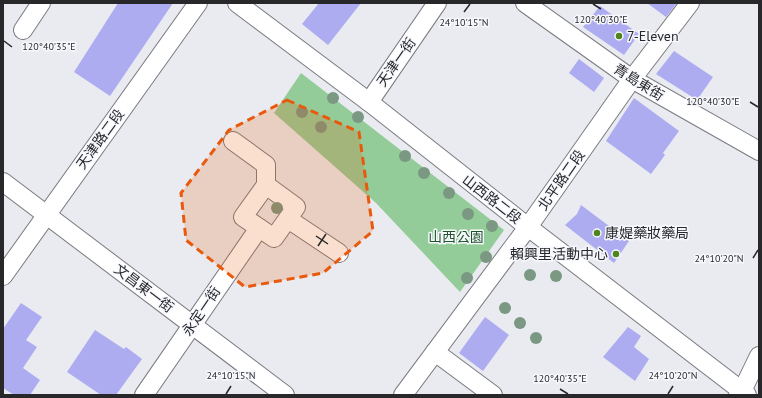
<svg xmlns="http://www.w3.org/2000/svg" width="762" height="398" font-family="'PT Sans','Noto Sans TC',sans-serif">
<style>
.green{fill:#94cc99}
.building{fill:#adacf1}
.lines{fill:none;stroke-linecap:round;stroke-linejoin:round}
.minor-casing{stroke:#7a7b80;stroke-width:20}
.minor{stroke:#fff;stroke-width:18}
.tree{fill:#7a9882}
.marked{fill:#e8590c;fill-opacity:0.2;stroke:#e8590c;stroke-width:3;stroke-dasharray:8 5;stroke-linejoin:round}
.ticks{fill:none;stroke:#28282a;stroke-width:1.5}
.poi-dot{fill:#4f8419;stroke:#f7f8fe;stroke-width:1.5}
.labels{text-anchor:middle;stroke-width:3;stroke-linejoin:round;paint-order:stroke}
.poi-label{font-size:14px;fill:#28282a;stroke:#f7f8fe;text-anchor:start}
.street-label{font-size:14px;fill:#28282a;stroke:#f7f8fe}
.park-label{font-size:14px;fill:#1f5428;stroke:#f7f8fe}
.ticks-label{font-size:10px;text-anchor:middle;fill:#28282a;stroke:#f7f8fe;stroke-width:3;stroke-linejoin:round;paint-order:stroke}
</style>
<rect width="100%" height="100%" fill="#eaebf1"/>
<!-- green -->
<path class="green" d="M301,73L504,230L460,292L376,203L274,113Z"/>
<!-- building -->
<g class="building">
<path d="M118,3H173L110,96L74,72Z"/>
<path d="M319,3H361L328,45L302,24Z"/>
<path d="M647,3H677L666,17Z"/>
<path d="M600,6L639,34L624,55L583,27Z"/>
<path d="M674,51L713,77L697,100L656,74Z"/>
<path d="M579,59L604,78L594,92L569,73Z"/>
<path d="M634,98L679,131L663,153L665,155L651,174L606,141Z"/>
<path d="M581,205L629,241L614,263L565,225L577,214Z"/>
<path d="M21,303L42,317L26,340L37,347L23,368L40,380L30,395H14L3,388V329Z"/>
<path d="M485,317L509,335L483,371L459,353Z"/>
<path d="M628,327L641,336L634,347L649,359L635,381L603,357Z"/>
<path d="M95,330L124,349L126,347L142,359L116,395H101L67,372Z"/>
</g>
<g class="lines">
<defs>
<g id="minor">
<path d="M237,3L369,102L528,227L747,395"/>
<path d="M525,3L632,79L759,151"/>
<path d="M23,30L41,3"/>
<path d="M369,102L437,3"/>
<path d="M233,141L266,165V185L296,207L274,238L243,217L266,185"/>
<path d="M3,182L285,395"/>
<path d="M288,219L339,253"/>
<path d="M3,276L198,3"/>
<path d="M435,352L493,395"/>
<path d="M144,395L259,228"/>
<path d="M403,395L528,227L632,79L690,3"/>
<path d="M738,395L742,391L759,356"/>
</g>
</defs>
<!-- minor casing -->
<use href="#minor" class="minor-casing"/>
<!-- minor -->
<use href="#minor" class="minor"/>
</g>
<!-- trees -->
<g class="tree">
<circle cx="333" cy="98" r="6"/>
<circle cx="302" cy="112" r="6"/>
<circle cx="358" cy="117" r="6"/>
<circle cx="321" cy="127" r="6"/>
<circle cx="405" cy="156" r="6"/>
<circle cx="424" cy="173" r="6"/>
<circle cx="449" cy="193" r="6"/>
<circle cx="277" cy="208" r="6"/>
<circle cx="468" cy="214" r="6"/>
<circle cx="492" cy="226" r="6"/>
<circle cx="486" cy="257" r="6"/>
<circle cx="530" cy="275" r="6"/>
<circle cx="556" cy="276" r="6"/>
<circle cx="467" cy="278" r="6"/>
<circle cx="505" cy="308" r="6"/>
<circle cx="520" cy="323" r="6"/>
<circle cx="536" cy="338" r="6"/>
</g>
<!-- marked area -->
<path class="marked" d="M287,100L359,132L373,231L323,273L245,287L186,240L181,193L229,130Z"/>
<!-- ticks -->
<path class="ticks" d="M593,4L601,9M464,12L470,4M4,41L12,47M750,102L758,107M316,236L328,244M318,246L326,234M753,258L758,250M560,389L568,394M226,394L231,386M668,394L673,386"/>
<!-- markers -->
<g class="poi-dot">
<circle cx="619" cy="36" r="4"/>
<circle cx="597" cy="233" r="4"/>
<circle cx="616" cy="254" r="4"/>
</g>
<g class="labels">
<!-- poi labels -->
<g class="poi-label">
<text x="627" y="41">7-Eleven</text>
<text x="605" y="238">康媞藥妝藥局</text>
<text x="608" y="259" text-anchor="end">賴興里活動中心</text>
</g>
<!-- street labels -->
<g class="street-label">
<text transform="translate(396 62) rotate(-55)" y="5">天津一街</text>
<text transform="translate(639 82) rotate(32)" y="5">青島東街</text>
<text transform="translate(100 139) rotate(-54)" y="5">天津路二段</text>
<text transform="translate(561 180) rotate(-55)" y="5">北平路二段</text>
<text transform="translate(492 199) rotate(38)" y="5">山西路二段</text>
<text transform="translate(144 288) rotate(37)" y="5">文昌東一街</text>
<text transform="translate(201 311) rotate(-56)" y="5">永定一街</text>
</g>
<!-- park labels -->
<g class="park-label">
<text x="456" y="242">山西公園</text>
</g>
</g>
<g class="ticks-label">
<text x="601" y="23">120°40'30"E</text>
<text x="464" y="26">24°10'15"N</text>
<text x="49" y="50">120°40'35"E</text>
<text x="713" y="105">120°40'30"E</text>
<text x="719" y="262">24°10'20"N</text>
<text x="231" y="379">24°10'15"N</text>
<text x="673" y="379">24°10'20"N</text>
<text x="560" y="382">120°40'35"E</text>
</g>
<!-- border -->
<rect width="762" height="398" fill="none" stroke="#28282a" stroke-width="8"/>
</svg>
